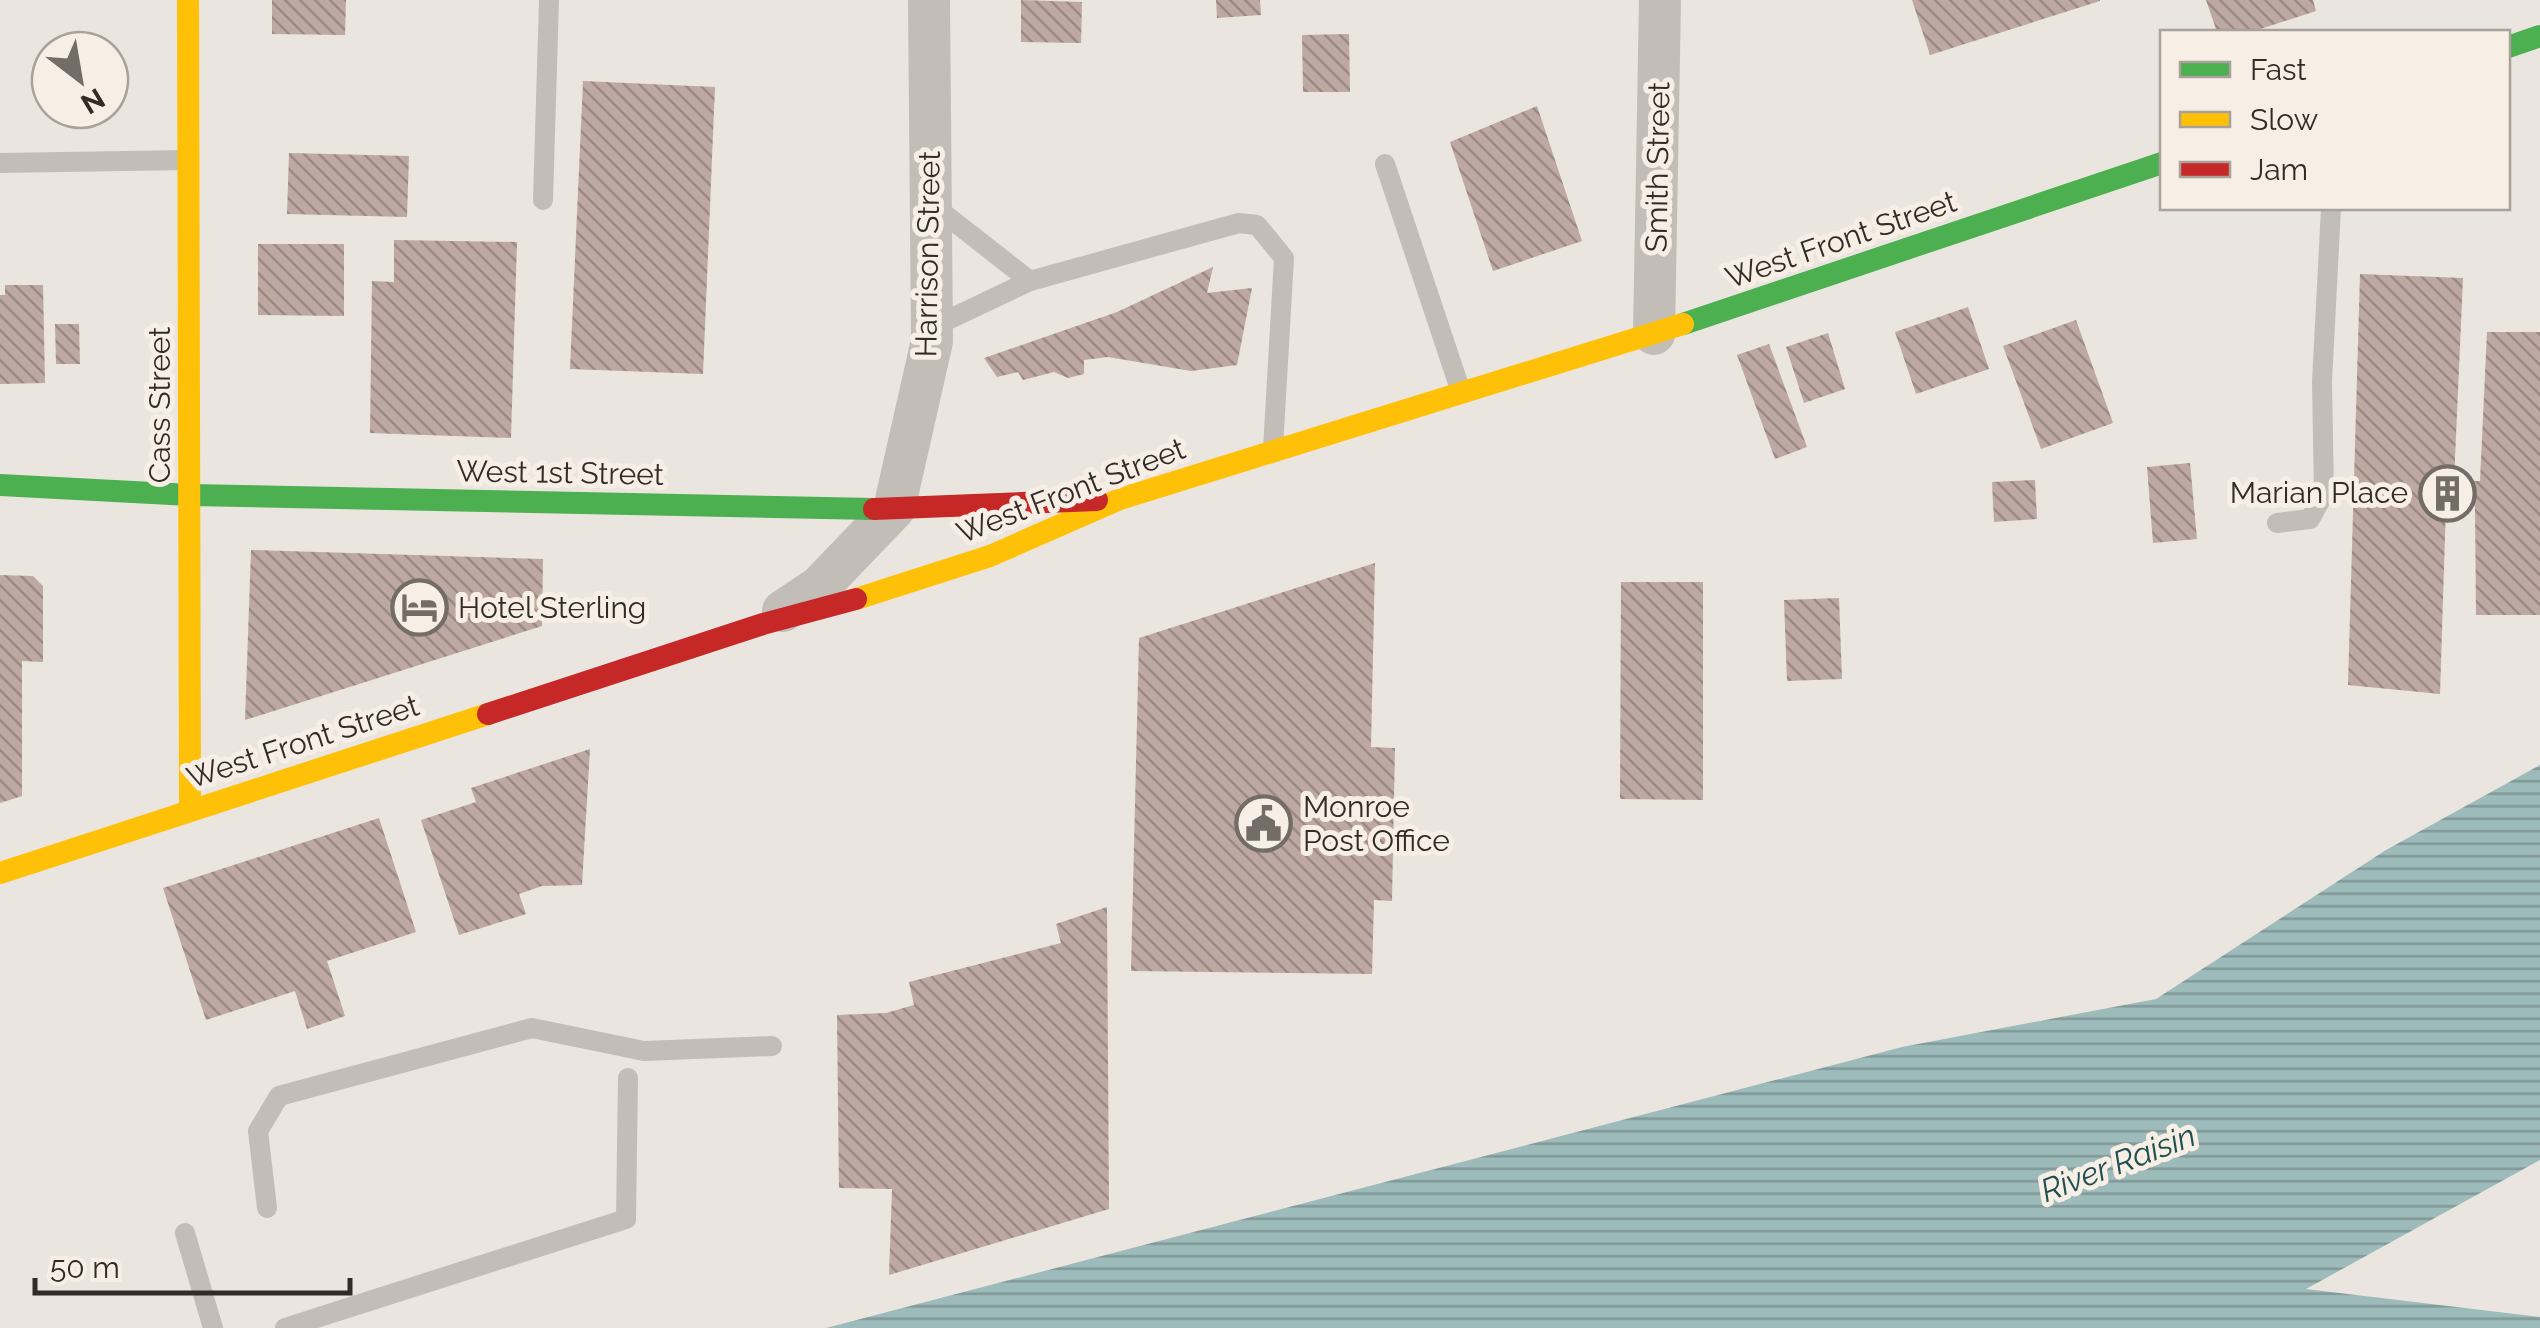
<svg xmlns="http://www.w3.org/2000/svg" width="2540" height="1328" font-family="Raleway,sans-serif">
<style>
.water{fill:url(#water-rules)}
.building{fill:url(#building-back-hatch)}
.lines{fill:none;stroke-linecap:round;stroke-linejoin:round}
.lane{stroke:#c3bdb8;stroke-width:20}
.street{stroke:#c3bdb8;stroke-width:42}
.fast{stroke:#4caf50;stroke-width:22}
.slow{stroke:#ffc107;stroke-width:22}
.jam{stroke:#c62828;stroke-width:22}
.labels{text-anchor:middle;stroke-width:10;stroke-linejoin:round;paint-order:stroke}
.street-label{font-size:30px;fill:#332b27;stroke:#f7efe6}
.poi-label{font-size:30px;fill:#332b27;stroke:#f7efe6;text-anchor:start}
.water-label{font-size:32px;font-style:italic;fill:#204f51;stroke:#f7efe6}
</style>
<defs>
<pattern id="water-rules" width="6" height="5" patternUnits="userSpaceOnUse" patternTransform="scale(2.5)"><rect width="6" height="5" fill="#9cbbba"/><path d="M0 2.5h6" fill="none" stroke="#809897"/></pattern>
<pattern id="building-back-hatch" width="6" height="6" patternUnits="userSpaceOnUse" patternTransform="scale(2.5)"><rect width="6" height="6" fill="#bda9a1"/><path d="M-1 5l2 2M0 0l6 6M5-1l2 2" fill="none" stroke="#9a8a83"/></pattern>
</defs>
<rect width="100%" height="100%" fill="#eae5df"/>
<!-- water -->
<path class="water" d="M2540,765V1160L2306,1289L2540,1317V1328H826L1902,1047L2156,999L2386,850Z"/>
<!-- building -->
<g class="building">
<path d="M272,0H346L345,35L272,34Z"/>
<path d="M1021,0L1082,2L1081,43L1021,42Z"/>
<path d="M1216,0H1260L1261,15L1217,18Z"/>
<path d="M1912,0H2100V1L1930,55Z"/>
<path d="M2206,0H2313L2316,11L2251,32H2217Z"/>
<path d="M1349,34L1350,92H1303L1302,35Z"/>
<path d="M583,81L715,87L703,374L570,369Z"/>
<path d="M1537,106L1582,241L1493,271L1450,142Z"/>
<path d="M289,153L409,156L407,217L287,214Z"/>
<path d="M394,240L517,242L511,438L370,433L372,281L394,282Z"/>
<path d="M258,244H344V316L258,315Z"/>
<path d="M1213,267L1207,293L1252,288L1237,365L1191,371L1108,357L1084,360V374L1068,378L1054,372L1023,380L1018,372L997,377L984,358L1117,312Z"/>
<path d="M2360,274L2463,278L2454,481H2480L2487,332H2540V615H2476L2475,506L2446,505L2440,694L2348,685Z"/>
<path d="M5,285H43L45,383L0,384V295H5Z"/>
<path d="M1968,307L1989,369L1916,394L1895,332Z"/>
<path d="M2076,320L2113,423L2041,449L2003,346Z"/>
<path d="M55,324H79L80,364H56Z"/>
<path d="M1828,333L1845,389L1804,403L1786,347Z"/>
<path d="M1769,344L1807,447L1775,459L1737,355Z"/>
<path d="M2190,463L2197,539L2153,543L2147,467Z"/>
<path d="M2035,480L2037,519L1994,522L1992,482Z"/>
<path d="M251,550L543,559L542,626L245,720Z"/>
<path d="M1375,563L1371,747L1395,748L1392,901L1374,900L1372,974L1131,971L1139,638Z"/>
<path d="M0,575L33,576L43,586V662L22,661V796L0,803Z"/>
<path d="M1621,582H1703V800L1620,799Z"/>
<path d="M1839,598L1842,679L1787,681L1784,600Z"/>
<path d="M590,749L582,885L542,886L519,894L526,914L459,935L421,820L476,802L471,788Z"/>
<path d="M379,818L416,932L327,961L345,1016L307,1029L295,991L206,1020L163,888Z"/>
<path d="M1107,907L1109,1209L889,1275L892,1189L839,1188L837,1015L886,1013L914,1005L909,982L1061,943L1056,924Z"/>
</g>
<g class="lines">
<!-- lane -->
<g class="lane">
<path d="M0,163L188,160"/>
<path d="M1385,164L1461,392"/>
<path d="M543,200L549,0"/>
<path d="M933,205L1030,281"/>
<path d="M933,327L1030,281L1239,223L1257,225L1284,258L1273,449"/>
<path d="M2277,523L2310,519L2324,494L2322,382L2331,208"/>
<path d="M267,1208L258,1131L279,1096L532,1028L644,1051L772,1046"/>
<path d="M185,1233L213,1328"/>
<path d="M285,1328L626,1219L628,1078"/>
</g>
<!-- street -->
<g class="street">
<path d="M1654,334L1660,0"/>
<path d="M783,611L819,587L894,509L932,341L929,0"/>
</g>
<!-- fast -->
<g class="fast">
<path d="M2508,47L2540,36"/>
<path d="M1683,324L2162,163"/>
<path d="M0,485L190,495L874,509"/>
</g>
<!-- slow -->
<g class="slow">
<path d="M188,0L190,810"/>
<path d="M856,599L990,556L1120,499L1683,324"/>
<path d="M0,873L488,714"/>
</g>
<!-- jam -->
<g class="jam">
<path d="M874,509L1097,500"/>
<path d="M488,714L763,624L856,599"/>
</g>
</g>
<!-- icons -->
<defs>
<symbol id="building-ring" viewBox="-11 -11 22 22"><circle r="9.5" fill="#f7efe6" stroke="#736c67" stroke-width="1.5"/><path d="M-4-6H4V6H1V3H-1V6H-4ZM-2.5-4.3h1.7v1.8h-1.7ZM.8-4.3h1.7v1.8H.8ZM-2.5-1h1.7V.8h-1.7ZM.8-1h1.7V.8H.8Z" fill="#736c67"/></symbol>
<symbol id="hotel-ring" viewBox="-11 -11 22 22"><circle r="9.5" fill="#f7efe6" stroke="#736c67" stroke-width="1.5"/><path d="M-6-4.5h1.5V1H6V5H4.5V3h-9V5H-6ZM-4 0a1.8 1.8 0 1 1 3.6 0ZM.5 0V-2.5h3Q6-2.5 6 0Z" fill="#736c67"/></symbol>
<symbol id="civic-ring" viewBox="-11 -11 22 22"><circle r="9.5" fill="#f7efe6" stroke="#736c67" stroke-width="1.5"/><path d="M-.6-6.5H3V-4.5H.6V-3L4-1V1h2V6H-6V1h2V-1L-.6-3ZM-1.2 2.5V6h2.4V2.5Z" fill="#736c67"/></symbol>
</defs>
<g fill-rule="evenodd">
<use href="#building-ring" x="2416" y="462" width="63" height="63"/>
<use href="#hotel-ring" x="388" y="576" width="63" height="63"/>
<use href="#civic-ring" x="1232" y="792" width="63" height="63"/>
</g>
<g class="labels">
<!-- street labels -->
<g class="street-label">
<text transform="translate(1658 167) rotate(-89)" y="10">Smith Street</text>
<text transform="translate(1841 240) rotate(-19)" y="10">West Front Street</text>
<text transform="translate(928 254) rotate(-89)" y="10">Harrison Street</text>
<text transform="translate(160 405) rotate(-90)" y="10">Cass Street</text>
<text transform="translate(560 473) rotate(1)" y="10">West 1st Street</text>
<text transform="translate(1071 491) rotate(-21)" y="10">West Front Street</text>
<text transform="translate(303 742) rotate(-18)" y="10">West Front Street</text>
</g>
<!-- poi labels -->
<g class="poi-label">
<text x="2408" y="503" text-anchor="end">Marian Place</text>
<text x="458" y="618">Hotel Sterling</text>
<text x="1303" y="817">Monroe<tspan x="1303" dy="34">Post Office</tspan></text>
</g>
<!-- water labels -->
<g class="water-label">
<text transform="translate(2118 1163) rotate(-21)" y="11">River Raisin</text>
</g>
</g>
<!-- legend -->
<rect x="2160" y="30" width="350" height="180" fill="#f7efe6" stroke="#a9a19a" stroke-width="2.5"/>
<rect x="2180" y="62" width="50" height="15" fill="#4caf50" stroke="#a9a19a" stroke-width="2.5"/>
<text x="2250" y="80" font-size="30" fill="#332b27">Fast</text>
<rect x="2180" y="112" width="50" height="15" fill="#ffc107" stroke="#a9a19a" stroke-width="2.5"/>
<text x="2250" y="130" font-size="30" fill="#332b27">Slow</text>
<rect x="2180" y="162" width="50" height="15" fill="#c62828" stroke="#a9a19a" stroke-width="2.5"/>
<text x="2250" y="180" font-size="30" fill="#332b27">Jam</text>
<!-- north arrow -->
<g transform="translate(80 80) rotate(149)"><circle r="48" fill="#f7efe6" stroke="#a9a19a" stroke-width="2.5"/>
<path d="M0-8L18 38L0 25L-18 38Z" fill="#736c67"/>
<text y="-15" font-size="28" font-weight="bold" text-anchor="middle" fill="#332b27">N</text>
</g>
<!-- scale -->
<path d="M35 1278v15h315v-15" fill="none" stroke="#332b27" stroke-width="5"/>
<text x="50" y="1278" font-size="30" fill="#332b27" stroke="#f7efe6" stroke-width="8" paint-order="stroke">50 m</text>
</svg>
